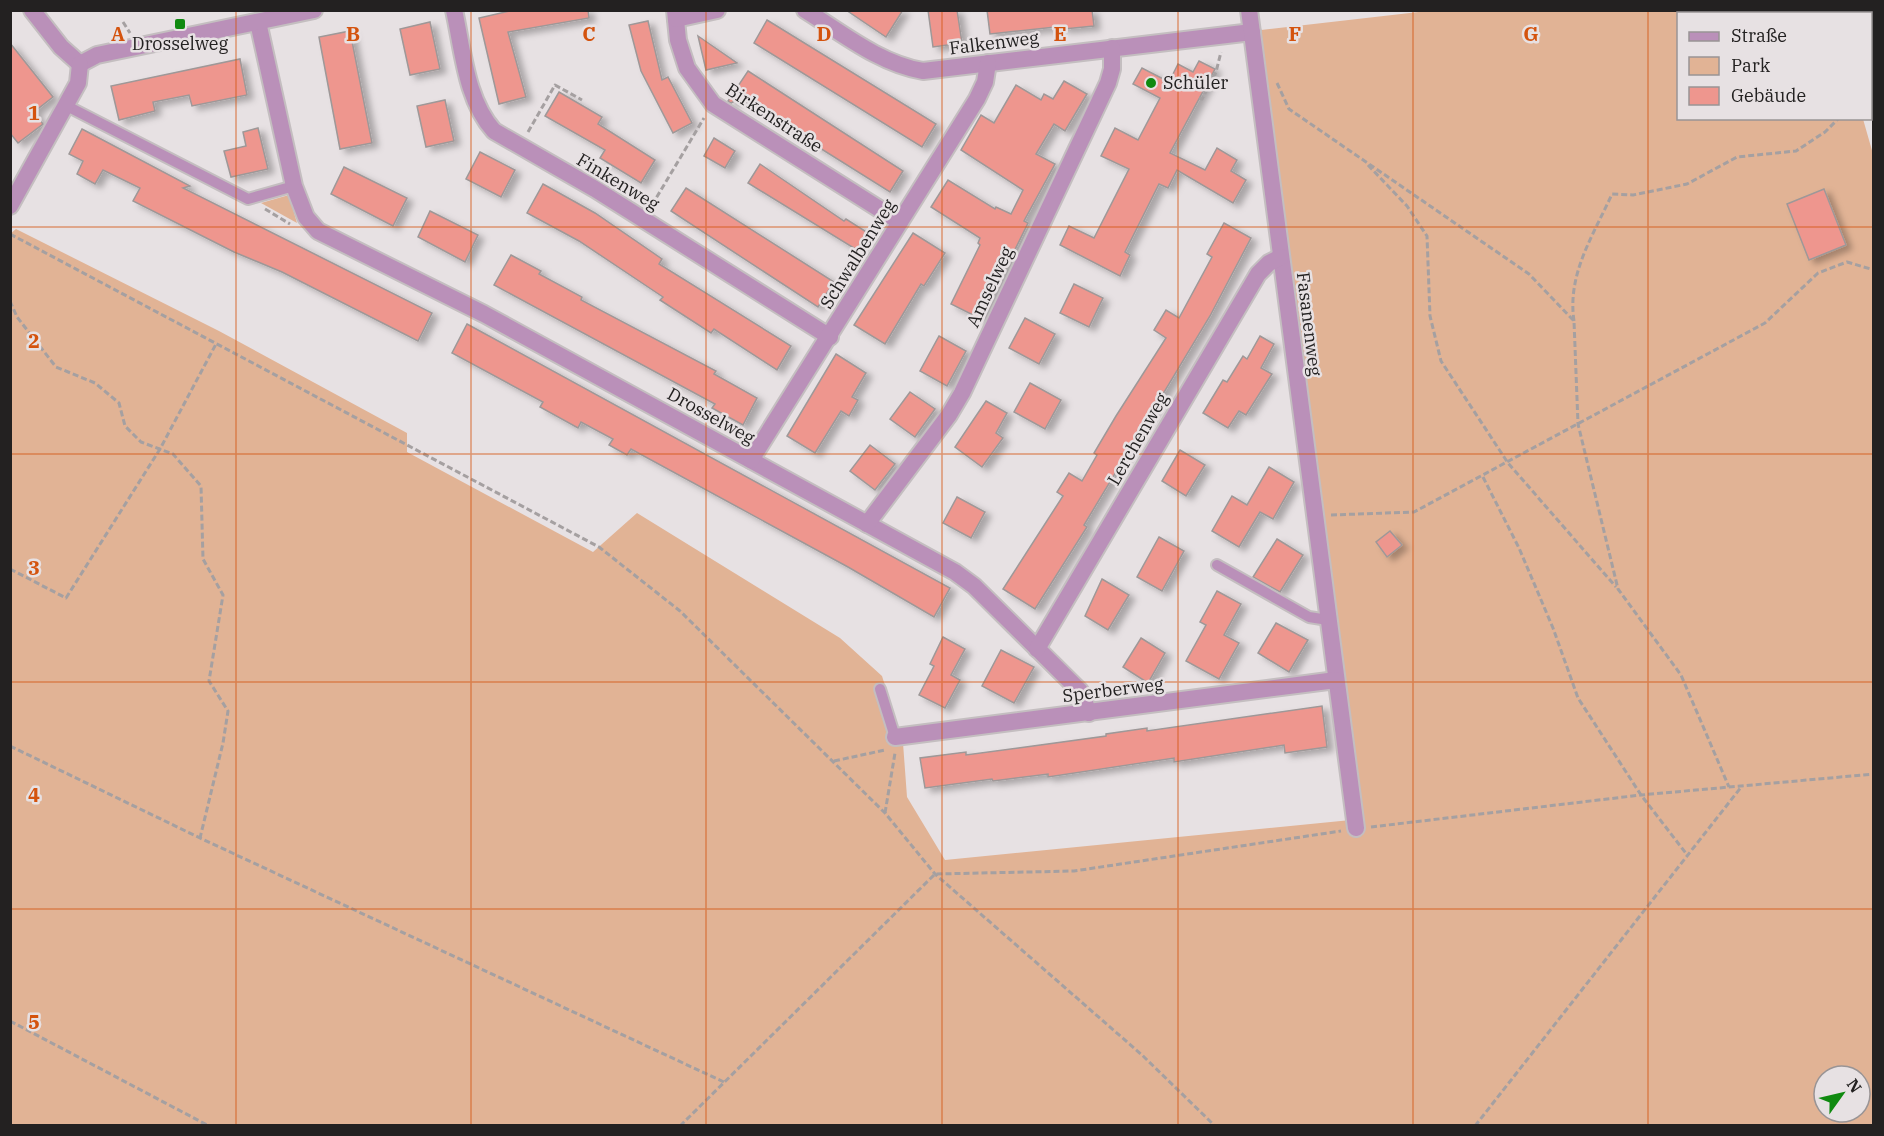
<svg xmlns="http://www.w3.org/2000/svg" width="1884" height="1136" font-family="'IBM Plex Serif',serif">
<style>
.green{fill:#e1b395;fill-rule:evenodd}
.building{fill:#ee968e;stroke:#9e9898;stroke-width:1.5;filter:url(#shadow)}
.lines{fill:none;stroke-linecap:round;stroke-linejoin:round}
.service-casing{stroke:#c4bec0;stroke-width:14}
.minor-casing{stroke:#c4bec0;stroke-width:20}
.path{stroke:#a5a0a1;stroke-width:3;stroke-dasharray:6 3;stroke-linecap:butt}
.service{stroke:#ba90b9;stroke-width:10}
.minor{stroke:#ba90b9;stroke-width:16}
.grid{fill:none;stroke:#d4530e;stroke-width:1.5;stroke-opacity:0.55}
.poi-dot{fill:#108a10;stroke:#e7e1e3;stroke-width:2}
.labels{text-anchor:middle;stroke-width:5;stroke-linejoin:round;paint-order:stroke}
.street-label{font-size:18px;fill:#232121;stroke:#e7e1e3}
.poi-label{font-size:18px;fill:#232121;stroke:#e7e1e3}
.grid-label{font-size:20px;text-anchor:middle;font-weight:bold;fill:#d4530e;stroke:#e7e1e3;stroke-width:5;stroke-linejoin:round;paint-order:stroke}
</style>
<defs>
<filter id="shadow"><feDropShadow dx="6" dy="4" stdDeviation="3" flood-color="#0004"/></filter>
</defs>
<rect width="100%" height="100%" fill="#e7e1e3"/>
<!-- green -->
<g class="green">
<path d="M1436,10L1833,11L1834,13L1678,14V118L1863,119L1873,154V1125L11,1126L10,234L16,229L219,331L407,433V452L593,552L637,513L840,638L882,676L903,743L907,797L945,860L1361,819L1261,30ZM1824,1076H1860V1112H1824Z"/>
<path d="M289,195L297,223L261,203Z"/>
</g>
<!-- building -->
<g class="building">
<path d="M514,10H588L589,18L508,32L526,97L499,104L479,18Z"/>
<path d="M846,10H903L886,37Z"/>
<path d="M928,10H957L962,43L933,47Z"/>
<path d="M987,10H1092L1094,26L1064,29V26L990,34Z"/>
<path d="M767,20L936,124L922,147L754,43Z"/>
<path d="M648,21L662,80L668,77L692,123L673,133L641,71L629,25Z"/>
<path d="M430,22L440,69L410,75L400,29Z"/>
<path d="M350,31L372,143L340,149L319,37Z"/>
<path d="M698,36L737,63L706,70Z"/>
<path d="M10,43L53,97L34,112L43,124L18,143L10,133Z"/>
<path d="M240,59L247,95L192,106L189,95L153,102L155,111L119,120L111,86Z"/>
<path d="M1199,61L1215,69L1170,153L1205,170L1217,148L1237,160L1231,171L1246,180L1233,203L1177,170L1168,188L1159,184L1125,252L1130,255L1120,276L1060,245L1069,226L1094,238L1129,169L1101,156L1115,128L1138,140L1160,98L1133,84L1142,68L1169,82L1178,64L1193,72Z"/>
<path d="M748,71L903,171L890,192L740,98L731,103L728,101Z"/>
<path d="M1064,81L1087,94L1065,131L1054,124L1036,154L1055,164L1024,221L1028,223L981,319L951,304L980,245L978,243L980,238L931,207L948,180L995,209L996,207L1011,214L1023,190L961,150L981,115L994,123L1016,85L1041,100L1044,94L1053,99Z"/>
<path d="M559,92L602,117L598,124L655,160L641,183L600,158L605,150L545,116Z"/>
<path d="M445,100L454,141L426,147L417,106Z"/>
<path d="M258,128L268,169L231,177L224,151L246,146L243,132Z"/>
<path d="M82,129L190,186L183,188L432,313L418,341L282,272L234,252L133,201L140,188L103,170L95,184L77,174L83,161L69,154Z"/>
<path d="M714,138L735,151L725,168L704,156Z"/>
<path d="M480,152L515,170L501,197L466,179Z"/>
<path d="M760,164L844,221L846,219L868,233L857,250L748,183Z"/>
<path d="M344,167L407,198L393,226L331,194Z"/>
<path d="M543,184L595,213L662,259L659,264L791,346L777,370L714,329L711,333L660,300L663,297L579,241L527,213Z"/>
<path d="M686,188L834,282L818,307L671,211Z"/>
<path d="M1824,189L1846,245L1809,260L1787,204Z"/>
<path d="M430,211L478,235L465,262L418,237Z"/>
<path d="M1224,223L1251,238L1210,316L1084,525L1087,527L1035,609L1003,589L1063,496L1057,492L1069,473L1082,481L1097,455L1094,453L1116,416L1166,338L1154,330L1166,310L1179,318L1212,257L1207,254Z"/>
<path d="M913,233L945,253L924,286L921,284L885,344L854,325Z"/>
<path d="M511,255L541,271L539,274L582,297L581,300L716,371L714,374L757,398L743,425L712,408L715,404L494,285Z"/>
<path d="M1074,284L1103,298L1089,327L1060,313Z"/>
<path d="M1025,318L1055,334L1039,364L1009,348Z"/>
<path d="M467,324L950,588L934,617L848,567L631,449L627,455L609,445L613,439L581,422L578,428L540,407L543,402L452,353Z"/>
<path d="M939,336L966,351L947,386L920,371Z"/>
<path d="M1260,336L1274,344L1261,368L1272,374L1246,415L1239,411L1228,428L1203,413L1223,380L1227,382L1243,356L1247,359Z"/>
<path d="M836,354L866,373L852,397L858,400L849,416L841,411L815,453L787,436Z"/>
<path d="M1030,383L1061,400L1045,429L1014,412Z"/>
<path d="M910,392L935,409L915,437L890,419Z"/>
<path d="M986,401L1007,413L996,433L1003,438L982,467L955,447Z"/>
<path d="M870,445L895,464L875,490L850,471Z"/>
<path d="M1180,450L1205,465L1186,496L1162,481Z"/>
<path d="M1269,467L1294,482L1273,519L1260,512L1239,547L1212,531L1232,496L1247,505Z"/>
<path d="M957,497L985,512L971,538L943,523Z"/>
<path d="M1390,531L1402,545L1387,557L1376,542Z"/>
<path d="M1159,537L1184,551L1162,591L1137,577Z"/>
<path d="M1277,539L1303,555L1280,592L1253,577Z"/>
<path d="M1102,579L1129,595L1108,630L1085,616Z"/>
<path d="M1217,591L1241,604L1224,635L1239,643L1219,679L1186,661L1206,625L1200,622Z"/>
<path d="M1276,623L1308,640L1289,672L1258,653Z"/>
<path d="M943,637L965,649L951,675L960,680L945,708L919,695L934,666L930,664Z"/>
<path d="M1141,638L1165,653L1148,683L1123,667Z"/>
<path d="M1001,650L1034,667L1014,703L982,686Z"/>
<path d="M1322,706L1327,747L1285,753L1284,745L1174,762V758L1048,777V774L993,781L992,779L925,788L920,758L966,752V755L1106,736V734L1147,728V731Z"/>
</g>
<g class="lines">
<defs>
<g id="service">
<path d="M65,105L248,199L294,186"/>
<path d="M1217,565L1309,617L1328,620"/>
<path d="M880,689L895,737"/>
</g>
<g id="minor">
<path d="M32,10L61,47L80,64"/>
<path d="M454,10C463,51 466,100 494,131L595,189L830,337"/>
<path d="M675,10L678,40L687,68L713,104L900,222"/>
<path d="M805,10C842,33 880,64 923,71L1252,32"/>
<path d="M1249,10L1356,828"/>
<path d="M676,19L717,10"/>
<path d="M258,22L294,186L306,217L318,231L484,314L955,572L974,586L1080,691L1089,713"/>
<path d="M80,64L97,55L314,10"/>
<path d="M10,206L78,83L80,64"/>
<path d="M751,460L977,99L985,82L988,63"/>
<path d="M867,524L949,415L962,393L1108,83L1112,69V48"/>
<path d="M1037,649L1258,274L1269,263L1281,257"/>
<path d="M895,737L1336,680"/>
</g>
</defs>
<!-- service casing -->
<use href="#service" class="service-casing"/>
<!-- minor casing -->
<use href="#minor" class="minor-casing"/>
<!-- path -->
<g class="path">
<path d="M1846,10L1847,14"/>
<path d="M123,22L130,33"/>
<path d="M1870,62L1874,61"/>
<path d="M1277,83L1289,109L1529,274L1574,321L1578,424L1618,589L1681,675L1729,787"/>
<path d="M1199,98L1202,99L1216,72L1221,52"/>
<path d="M1870,98L1874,109"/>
<path d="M528,132L555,85L582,100"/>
<path d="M1368,165L1407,206L1427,236L1430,316L1441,361L1508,463L1616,587"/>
<path d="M652,205L704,118"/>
<path d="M265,209L290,224"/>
<path d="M10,234L599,547L680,611L885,813L935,874L1142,1055L1215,1126"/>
<path d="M10,301L17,317L56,367L95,383L119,403L125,426L141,442L173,454L201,486L203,559L223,595L209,681L228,711L223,743L200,838"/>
<path d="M1574,321C1567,274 1593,236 1612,194L1633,195L1687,184L1737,157L1796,151L1825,132L1839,118"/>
<path d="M1483,477L1519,548L1553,628L1578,698L1641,795L1688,856"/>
<path d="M1331,515L1414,512L1765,323L1818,273L1847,262L1874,270"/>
<path d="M10,569L66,598L160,449L216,344"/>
<path d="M10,746L200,838L726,1083"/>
<path d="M834,761L885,750"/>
<path d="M885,813L895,753"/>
<path d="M1371,827L1641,795L1874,774"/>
<path d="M10,1021L209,1126"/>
<path d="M680,1126L935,874L1074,871L1341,831"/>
<path d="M1475,1126L1742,786"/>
</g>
<!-- service -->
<use href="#service" class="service"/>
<!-- minor -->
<use href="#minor" class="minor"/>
</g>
<!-- grid -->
<path class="grid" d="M236,10V1126M471,10V1126M706,10V1126M942,10V1126M1178,10V1126M1413,10V1126M1648,10V1126M10,227H1874M10,454H1874M10,682H1874M10,909H1874"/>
<!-- markers -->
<g class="poi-dot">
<rect x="174" y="18" width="12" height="12" rx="3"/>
<circle cx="1151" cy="83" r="6"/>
</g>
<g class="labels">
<!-- street labels -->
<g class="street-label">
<text transform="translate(994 43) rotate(-7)" y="6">Falkenweg</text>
<text transform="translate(774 118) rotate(33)" y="6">Birkenstraße</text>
<text transform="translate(618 182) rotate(31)" y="6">Finkenweg</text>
<text transform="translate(858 254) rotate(-58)" y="6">Schwalbenweg</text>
<text transform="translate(990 287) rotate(-65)" y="6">Amselweg</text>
<text transform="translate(1309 324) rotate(83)" y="6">Fasanenweg</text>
<text transform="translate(711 416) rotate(29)" y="6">Drosselweg</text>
<text transform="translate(1138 439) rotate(-60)" y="6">Lerchenweg</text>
<text transform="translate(1113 690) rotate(-7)" y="6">Sperberweg</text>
</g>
<!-- poi labels -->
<g class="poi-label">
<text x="180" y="50">Drosselweg</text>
<text x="1163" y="89" text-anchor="start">Schüler</text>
</g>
</g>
<g class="grid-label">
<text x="118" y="41">A</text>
<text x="353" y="41">B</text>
<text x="589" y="41">C</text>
<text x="824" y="41">D</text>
<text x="1060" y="41">E</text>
<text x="1295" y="41">F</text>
<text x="1531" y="41">G</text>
<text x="34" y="120">1</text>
<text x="34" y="348">2</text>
<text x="34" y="575">3</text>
<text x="34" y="802">4</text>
<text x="34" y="1029">5</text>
</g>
<!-- border -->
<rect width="1884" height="1136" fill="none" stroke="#232121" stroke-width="24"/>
<!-- legend -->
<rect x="1677" y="12" width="195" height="108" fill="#e7e1e3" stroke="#999495" stroke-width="1.5"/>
<rect x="1689" y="32" width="30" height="9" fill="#ba90b9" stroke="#999495" stroke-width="1.5"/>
<text x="1731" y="42" font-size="18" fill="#232121">Straße</text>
<rect x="1689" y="57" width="30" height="18" fill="#e1b395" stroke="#999495" stroke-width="1.5"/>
<text x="1731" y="72" font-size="18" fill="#232121">Park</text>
<rect x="1689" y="87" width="30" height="18" fill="#ee968e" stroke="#999495" stroke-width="1.5"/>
<text x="1731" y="102" font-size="18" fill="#232121">Gebäude</text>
<!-- north arrow -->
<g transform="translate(1842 1094) rotate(56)"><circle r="28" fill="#e7e1e3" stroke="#999495" stroke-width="1.5"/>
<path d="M0-4.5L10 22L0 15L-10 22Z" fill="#108a10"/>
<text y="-9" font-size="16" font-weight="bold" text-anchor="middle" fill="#232121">N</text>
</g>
</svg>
